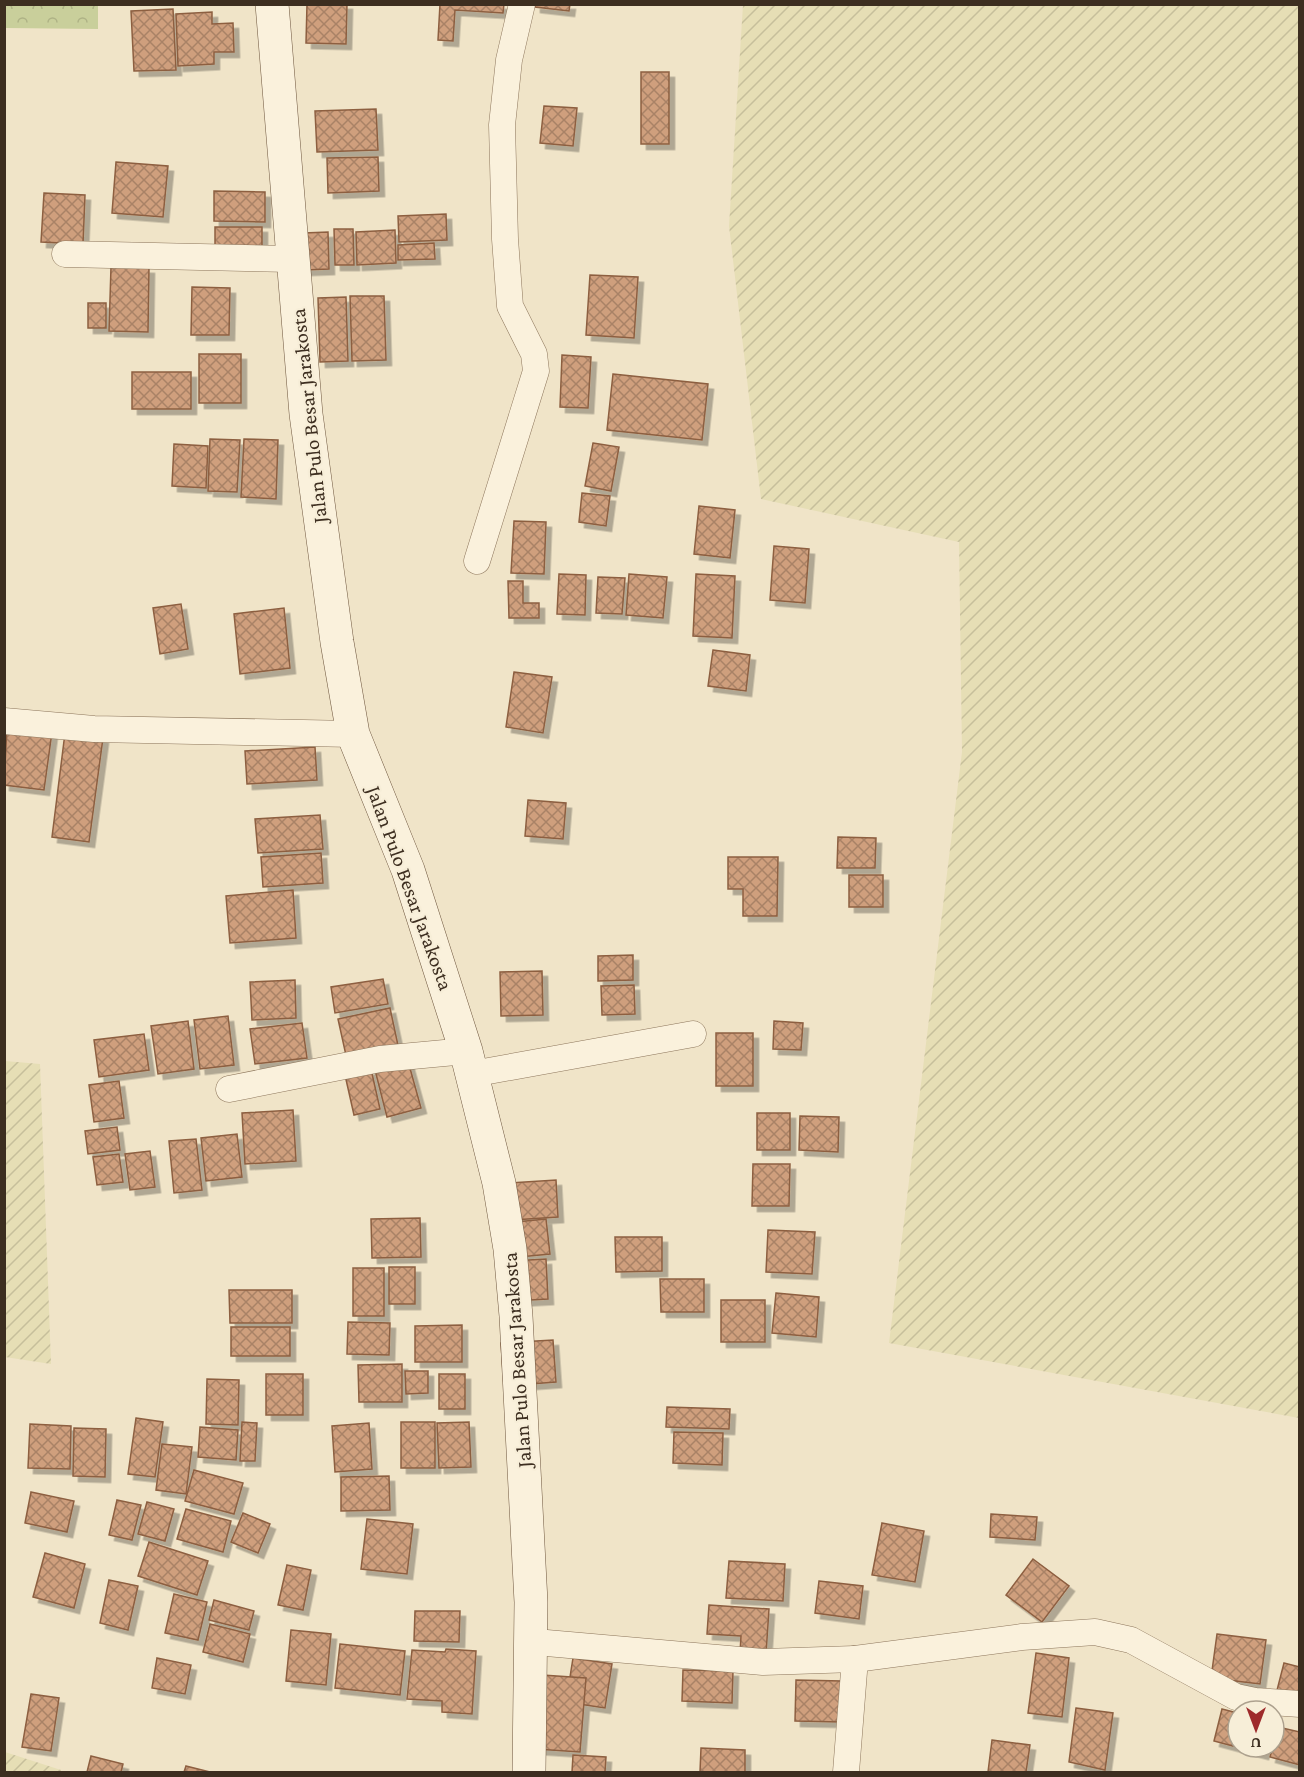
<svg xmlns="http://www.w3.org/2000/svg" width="1304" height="1777" font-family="'Crimson Pro',serif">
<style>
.farmland{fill:url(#farmland-furrows)}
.forest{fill:url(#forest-crowns)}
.building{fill:url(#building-cross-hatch);stroke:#8d5f41;stroke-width:1.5;filter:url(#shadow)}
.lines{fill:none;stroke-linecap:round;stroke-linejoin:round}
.street-casing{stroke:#8d765c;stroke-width:27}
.secondary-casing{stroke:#6f573f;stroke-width:34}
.street{stroke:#faf1dc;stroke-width:26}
.secondary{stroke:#faf1dc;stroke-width:33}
.labels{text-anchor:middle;stroke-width:4.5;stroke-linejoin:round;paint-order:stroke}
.street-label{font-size:21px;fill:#3d2e20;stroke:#f7eed8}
</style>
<defs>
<pattern id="farmland-furrows" width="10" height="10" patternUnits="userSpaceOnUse" patternTransform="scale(1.5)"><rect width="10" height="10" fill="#e6deb5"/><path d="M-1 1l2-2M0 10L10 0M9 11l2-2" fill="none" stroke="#c6bf9b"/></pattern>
<pattern id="forest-crowns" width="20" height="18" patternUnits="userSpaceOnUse" patternTransform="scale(1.5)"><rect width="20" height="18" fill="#c9cf9b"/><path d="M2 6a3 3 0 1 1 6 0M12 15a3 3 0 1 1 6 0" fill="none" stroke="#aeb285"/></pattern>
<pattern id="building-cross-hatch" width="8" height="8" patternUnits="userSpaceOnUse" patternTransform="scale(1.5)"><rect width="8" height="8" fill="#cf9f7d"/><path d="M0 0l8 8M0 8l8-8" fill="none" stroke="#a98266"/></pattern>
<filter id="shadow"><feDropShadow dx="5.5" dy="5.5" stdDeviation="0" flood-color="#0004"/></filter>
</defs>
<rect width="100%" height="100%" fill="#f0e4c8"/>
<!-- farmland -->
<g class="farmland">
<path d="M743,5H1299V1418L889,1343L962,752L959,542L761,499L729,226Z"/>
<path d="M5,1061L40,1064L51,1364L5,1357Z"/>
<path d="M5,1752L61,1770V1772H5Z"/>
</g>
<!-- forest -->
<path class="forest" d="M5,4L98,5V29L5,28Z"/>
<!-- building -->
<g class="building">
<path d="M307,4H347L346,44L306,43Z"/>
<path d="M440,4H504L503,13L455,10L453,41L438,40Z"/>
<path d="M535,4H570L569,11L535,7Z"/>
<path d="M173,9L176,70L134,71L131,11Z"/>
<path d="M212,12V24L233,23L234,52H214V64L178,66L176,14Z"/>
<rect x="641" y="72" width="28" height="72"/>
<path d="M544,106L577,108L573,146L540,143Z"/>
<path d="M376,109L378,150L317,152L315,111Z"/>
<path d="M378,157L379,191L328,193L327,158Z"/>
<path d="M116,162L168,166L163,217L112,213Z"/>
<path d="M214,191L265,192V222L214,221Z"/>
<path d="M44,193L85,195L83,244L41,242Z"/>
<path d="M446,214L447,240L399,242L398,216Z"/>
<rect x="215" y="227" width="47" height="23"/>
<path d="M334,229H353L354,265H335Z"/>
<path d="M395,230L396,263L357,265L356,232Z"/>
<path d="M328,232L329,269L305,270L304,233Z"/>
<path d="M434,243L435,259L398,260V245Z"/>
<path d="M111,267L149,268L148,332L109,331Z"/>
<path d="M590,275L638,277L634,338L586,335Z"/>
<path d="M192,287L230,288L229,335H191Z"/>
<path d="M350,296H384L386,360L352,361Z"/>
<path d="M346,297L348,361L320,362L318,298Z"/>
<rect x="88" y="303" width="18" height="25"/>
<rect x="199" y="354" width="42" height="49"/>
<path d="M562,355L591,357L588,408L560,407Z"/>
<rect x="132" y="372" width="59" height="37"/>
<path d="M613,374L708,384L702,440L607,430Z"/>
<path d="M210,439L240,440L237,492L208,491Z"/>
<path d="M244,439L278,440L276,499L241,497Z"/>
<path d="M593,443L619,447L611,491L585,486Z"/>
<path d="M174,444L208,446L206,488L172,486Z"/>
<path d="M582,493L610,496L606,526L579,522Z"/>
<path d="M699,506L735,510L730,558L694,554Z"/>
<path d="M514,521L546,522L544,574L511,573Z"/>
<path d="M774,546L809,549L805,603L770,600Z"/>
<path d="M559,574L586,575L585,615L557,614Z"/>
<path d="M629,574L667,577L663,618L626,615Z"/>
<path d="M696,574L735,576L732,638L693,636Z"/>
<path d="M598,577L625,578L622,614L596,613Z"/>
<path d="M508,581H523V603H539V618H509Z"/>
<path d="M181,604L188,649L160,654L153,608Z"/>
<path d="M284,608L290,668L240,674L234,614Z"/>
<path d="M713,650L750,655L746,691L708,686Z"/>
<path d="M514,672L552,677L543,733L506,727Z"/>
<path d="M7,726L52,732L44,790L4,785Z"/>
<path d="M65,733L103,738L89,842L52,837Z"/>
<path d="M315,747L317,780L247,784L245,751Z"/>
<path d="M528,800L566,803L563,839L525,836Z"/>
<path d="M320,815L323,849L258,853L255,819Z"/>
<path d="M838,837L876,838L875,868H837Z"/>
<path d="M321,853L323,883L263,887L261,857Z"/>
<path d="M728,857H778L777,916H743V889H728Z"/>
<rect x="849" y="875" width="34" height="32"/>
<path d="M293,890L296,938L230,943L226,896Z"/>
<path d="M633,955V980L598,981V956Z"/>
<path d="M542,971L543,1015L501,1016L500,972Z"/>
<path d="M383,979L388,1004L335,1013L331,987Z"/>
<path d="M295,980L296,1018L252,1020L250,982Z"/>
<path d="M634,985L635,1014L602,1015L601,986Z"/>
<path d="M390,1008L399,1050L347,1060L338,1019Z"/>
<path d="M228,1016L234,1065L200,1069L194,1020Z"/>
<path d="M188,1021L194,1069L158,1074L151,1026Z"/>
<path d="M774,1021L803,1023L801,1050L773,1049Z"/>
<path d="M302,1023L307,1058L255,1064L250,1029Z"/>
<rect x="716" y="1033" width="37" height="53"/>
<path d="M144,1034L149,1070L99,1077L94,1040Z"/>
<path d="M408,1061L421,1108L387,1117L375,1070Z"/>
<path d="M371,1069L380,1109L354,1115L345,1075Z"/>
<path d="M119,1081L124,1118L94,1122L89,1085Z"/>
<path d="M293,1110L296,1161L245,1164L242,1113Z"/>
<rect x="757" y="1113" width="33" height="37"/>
<path d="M800,1116L839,1117L838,1152L799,1150Z"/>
<path d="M117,1127L120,1150L88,1154L85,1131Z"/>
<path d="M237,1134L242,1177L206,1181L201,1138Z"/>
<path d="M196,1139L202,1190L174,1193L169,1141Z"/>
<path d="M150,1151L155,1187L130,1190L125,1154Z"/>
<path d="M119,1154L123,1182L97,1185L93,1157Z"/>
<path d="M753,1164H790L789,1206H752Z"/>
<path d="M556,1180L558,1217L496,1221L493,1184Z"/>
<path d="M420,1218L421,1257L372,1258L371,1219Z"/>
<path d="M546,1219L550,1254L509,1258L505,1223Z"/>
<path d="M768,1230L815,1232L812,1274L766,1272Z"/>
<path d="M615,1237H662V1271L616,1272Z"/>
<path d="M546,1259L548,1299L513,1301L511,1261Z"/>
<rect x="389" y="1267" width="26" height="37"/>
<rect x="353" y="1268" width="31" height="48"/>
<path d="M660,1279H704V1312H661Z"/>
<path d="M229,1290H292V1323H230Z"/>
<path d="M776,1293L819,1297L816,1337L772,1333Z"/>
<rect x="721" y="1300" width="44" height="42"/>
<path d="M348,1322L390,1323L389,1355L347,1354Z"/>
<path d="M462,1325V1362H415V1326Z"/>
<rect x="231" y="1327" width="59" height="29"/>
<path d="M553,1340L556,1382L504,1386L501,1343Z"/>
<path d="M402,1364V1402H359L358,1365Z"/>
<path d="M405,1371H428V1393L406,1394Z"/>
<rect x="266" y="1374" width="37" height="41"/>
<rect x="439" y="1374" width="26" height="35"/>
<path d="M207,1379L239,1380L238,1425L206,1424Z"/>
<path d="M667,1407L730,1409L729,1429L666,1427Z"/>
<path d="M136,1418L163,1422L155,1477L128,1474Z"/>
<path d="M242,1422L257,1423L255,1461H240Z"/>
<rect x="401" y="1422" width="34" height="46"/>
<path d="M469,1422L471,1467L439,1468L437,1423Z"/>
<path d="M369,1423L372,1469L335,1472L332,1426Z"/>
<path d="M30,1424L71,1426L70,1469L28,1468Z"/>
<path d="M200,1427L238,1430L236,1460L198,1457Z"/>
<path d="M74,1428L106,1429L105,1477L73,1476Z"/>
<path d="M674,1432L723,1433L722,1465L673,1463Z"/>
<path d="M162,1444L192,1447L186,1494L156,1490Z"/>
<path d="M194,1470L243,1483L234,1514L185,1501Z"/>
<path d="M389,1476L390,1510L341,1511V1477Z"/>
<path d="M31,1492L74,1501L67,1532L25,1523Z"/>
<path d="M117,1500L141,1505L132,1540L109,1535Z"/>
<path d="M147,1502L174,1509L165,1541L138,1534Z"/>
<path d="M186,1509L231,1521L223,1552L177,1539Z"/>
<path d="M243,1513L270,1524L258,1553L231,1542Z"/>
<path d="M991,1514L1037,1517L1035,1540L990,1537Z"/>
<path d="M367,1519L413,1524L407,1574L361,1569Z"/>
<path d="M882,1523L924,1531L915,1582L872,1575Z"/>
<path d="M149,1542L208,1561L197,1595L138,1576Z"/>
<path d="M45,1553L85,1564L74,1608L33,1597Z"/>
<path d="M1033,1559L1069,1586L1042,1622L1006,1595Z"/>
<path d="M729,1561L785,1564L783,1601L726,1598Z"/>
<path d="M287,1565L311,1570L303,1610L278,1605Z"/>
<path d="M109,1580L138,1586L128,1630L100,1623Z"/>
<path d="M819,1581L863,1586L859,1619L815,1613Z"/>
<path d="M174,1594L207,1602L198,1640L165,1633Z"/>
<path d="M214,1600L254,1611L249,1630L209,1620Z"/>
<path d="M709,1605L769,1609L766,1654L740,1653L741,1636L707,1634Z"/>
<path d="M415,1611H460L459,1642L414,1641Z"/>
<path d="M210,1624L250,1634L243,1662L203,1652Z"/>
<path d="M291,1630L331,1634L326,1685L286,1681Z"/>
<path d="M1217,1634L1266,1640L1260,1684L1211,1678Z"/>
<path d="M340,1644L405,1651L400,1695L335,1688Z"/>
<path d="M446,1649L476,1651L472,1714L442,1712V1701L407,1699L412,1650L445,1652Z"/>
<path d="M1036,1653L1069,1658L1062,1717L1028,1713Z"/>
<path d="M157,1658L191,1665L185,1694L152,1688Z"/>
<path d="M573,1658L612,1664L605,1708L566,1702Z"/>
<path d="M1284,1663L1300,1667V1697L1276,1694Z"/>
<path d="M683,1670L733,1671L732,1703L682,1701Z"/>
<path d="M542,1675L586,1678L580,1752L536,1749Z"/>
<path d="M796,1680L842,1681L841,1722L795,1721Z"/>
<path d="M31,1694L59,1698L51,1751L22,1747Z"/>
<path d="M1076,1708L1113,1713L1105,1770L1069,1762Z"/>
<path d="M1222,1709L1238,1713V1747H1265L1263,1754L1214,1741Z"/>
<path d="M1278,1727L1300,1732V1765L1270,1757Z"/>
<path d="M992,1740L1030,1745L1026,1772H988Z"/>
<path d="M701,1748L745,1750V1772H700Z"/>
<path d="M573,1755L606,1757L605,1772H572Z"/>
<path d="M91,1756L123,1764L121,1772H87Z"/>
<path d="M186,1766L210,1772H184Z"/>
</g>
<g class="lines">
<defs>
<g id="street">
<path d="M65,254L292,259"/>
<path d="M477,561L536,371L534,354L510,306L505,239L502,125L509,60L522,4"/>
<path d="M4,721L94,729L353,734"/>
<path d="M472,1074L693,1034"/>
<path d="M229,1089L380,1059L466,1051"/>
<path d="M531,1646L535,1642L763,1662L855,1659L846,1772"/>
<path d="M855,1659L1022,1637L1095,1632L1131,1640L1236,1697L1255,1701L1300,1704"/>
</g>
<path id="secondary" d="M272,4L306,414L337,642L353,734L408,870L466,1051L499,1183L510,1249L516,1316L531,1602L529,1772"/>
</defs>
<!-- street casing -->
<use href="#street" class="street-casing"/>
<!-- secondary casing -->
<use href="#secondary" class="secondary-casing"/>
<!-- street -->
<use href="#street" class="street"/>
<!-- secondary -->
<use href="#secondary" class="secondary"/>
</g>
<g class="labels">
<!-- street labels -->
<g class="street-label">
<text transform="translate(309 416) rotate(-96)" y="7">Jalan Pulo Besar Jarakosta</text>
<text transform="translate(410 888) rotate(70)" y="7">Jalan Pulo Besar Jarakosta</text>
<text transform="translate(517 1360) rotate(-94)" y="7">Jalan Pulo Besar Jarakosta</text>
</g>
</g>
<!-- border -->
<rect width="1304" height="1777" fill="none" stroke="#3d2e20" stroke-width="12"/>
<!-- north arrow -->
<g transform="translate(1256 1729) rotate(180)"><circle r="28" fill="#f7eed8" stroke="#ada18e" stroke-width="1.5"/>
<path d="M0-4.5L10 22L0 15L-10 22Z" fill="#9e2a2b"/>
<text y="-9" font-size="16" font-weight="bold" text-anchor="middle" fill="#3d2e20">U</text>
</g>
</svg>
